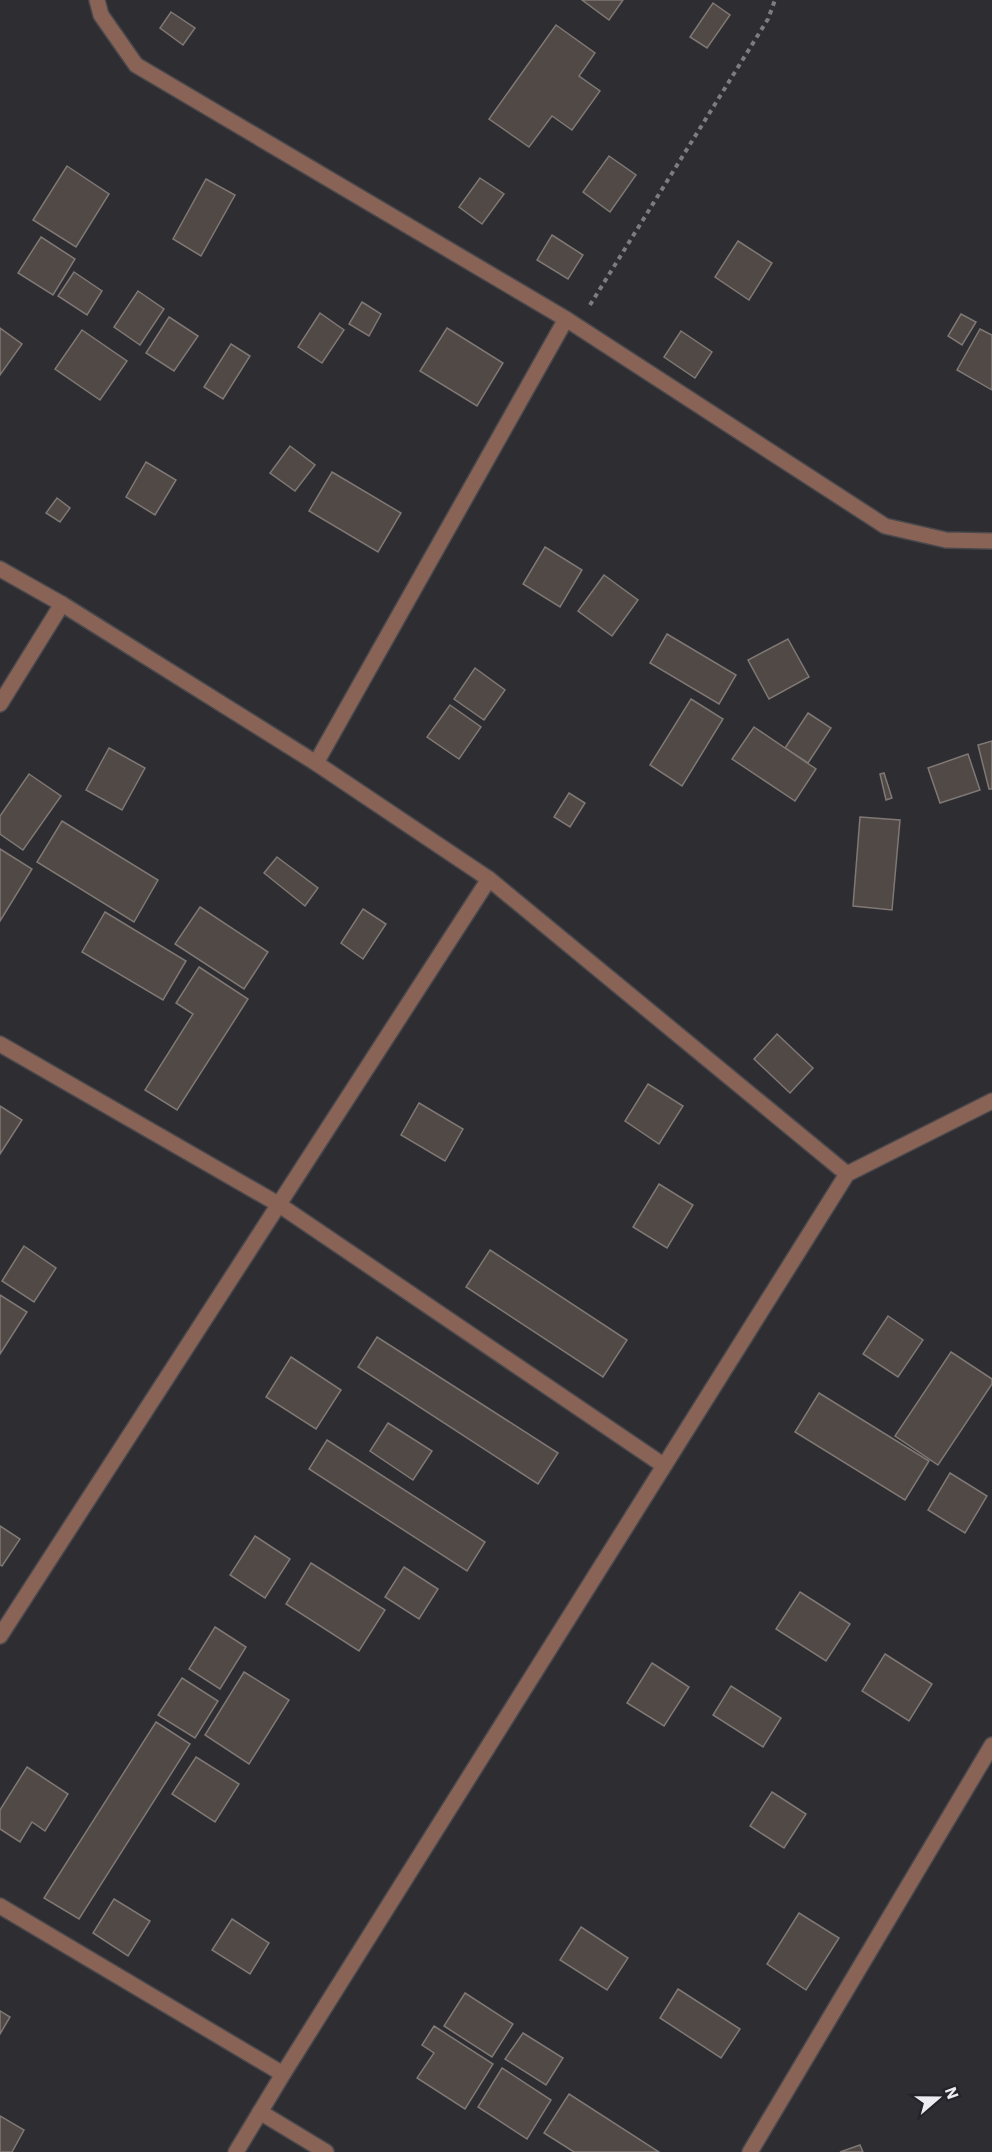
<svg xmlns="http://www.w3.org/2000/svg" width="992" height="2152" font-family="'IBM Plex Sans',sans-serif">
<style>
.building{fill:#504946;stroke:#7f7874;stroke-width:1.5}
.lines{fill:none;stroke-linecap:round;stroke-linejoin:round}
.minor-casing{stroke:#48484d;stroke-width:18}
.path{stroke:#7d7d81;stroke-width:4;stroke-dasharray:4.5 4.5;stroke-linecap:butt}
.minor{stroke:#896356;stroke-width:15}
</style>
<rect width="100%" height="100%" fill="#2d2d32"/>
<!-- building -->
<g class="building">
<path d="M582,0H623L609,20Z"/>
<path d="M713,3L730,15L707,48L690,37Z"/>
<path d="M171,12L195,28L183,45L160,28Z"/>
<path d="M556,25L595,53L579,76L600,91L572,130L552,116L529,147L489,119Z"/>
<path d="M609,156L636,175L610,212L583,192Z"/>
<path d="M67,166L109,194L76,247L33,220Z"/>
<path d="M480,178L504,194L482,224L459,207Z"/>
<path d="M206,179L235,195L201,256L173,239Z"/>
<path d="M552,235L583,255L568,279L537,260Z"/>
<path d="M41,237L75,259L53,295L18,273Z"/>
<path d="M738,241L772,263L749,300L715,277Z"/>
<path d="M74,272L102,291L87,315L58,296Z"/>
<path d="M138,291L164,309L140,345L114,327Z"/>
<path d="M362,302L381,314L369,336L349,324Z"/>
<path d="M320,313L344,330L322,363L298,347Z"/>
<path d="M961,314L976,322L962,345L948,336Z"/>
<path d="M169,317L198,336L174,371L146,353Z"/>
<path d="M0,328L22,344L0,375Z"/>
<path d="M447,328L503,363L477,406L420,371Z"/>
<path d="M980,329L992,335V390L957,370Z"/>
<path d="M82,330L127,361L100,400L55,369Z"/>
<path d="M681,331L712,352L695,378L664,357Z"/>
<path d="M231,344L250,356L223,399L204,387Z"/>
<path d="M290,446L315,465L295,491L270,473Z"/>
<path d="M146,462L176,480L155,515L126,497Z"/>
<path d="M332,472L401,513L378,552L309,511Z"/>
<path d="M57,498L70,508L60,522L46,513Z"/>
<path d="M545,547L582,570L560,607L523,584Z"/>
<path d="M604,575L638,600L612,636L578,611Z"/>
<path d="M667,634L736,675L719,704L650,663Z"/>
<path d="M788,639L809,677L769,699L748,660Z"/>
<path d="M475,668L505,690L484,720L454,699Z"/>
<path d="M691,699L723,719L682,786L650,765Z"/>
<path d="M450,705L481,727L459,759L427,737Z"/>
<path d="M808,713L831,728L808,763L785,748Z"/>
<path d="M754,727L816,769L795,801L732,759Z"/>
<path d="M992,741V789H989L978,745Z"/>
<path d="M109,748L145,768L122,810L86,790Z"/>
<path d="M968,754L980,790L940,803L928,768Z"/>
<path d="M884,773L892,798L886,800L880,774Z"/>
<path d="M29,774L61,796L23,850L0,834V816Z"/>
<path d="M569,793L585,803L570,827L554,817Z"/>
<path d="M860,817L900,820L892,910L853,906Z"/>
<path d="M62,821L158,880L134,922L37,862Z"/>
<path d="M0,849L32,869L0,921Z"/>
<path d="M277,857L318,888L305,906L264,873Z"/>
<path d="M200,907L268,952L244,989L175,944Z"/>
<path d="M363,909L386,924L363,959L341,943Z"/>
<path d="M105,912L186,961L163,1000L82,952Z"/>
<path d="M199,967L248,999L177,1110L145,1090L193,1014L176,1003Z"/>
<path d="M777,1034L813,1068L790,1093L754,1059Z"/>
<path d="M648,1084L683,1106L659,1144L625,1121Z"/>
<path d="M419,1103L463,1129L445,1161L401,1135Z"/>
<path d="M0,1106L22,1120L0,1154Z"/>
<path d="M659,1184L693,1205L667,1248L633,1227Z"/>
<path d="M24,1246L56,1268L34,1302L2,1281Z"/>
<path d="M490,1250L627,1340L603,1377L466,1287Z"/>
<path d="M0,1295L27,1312L0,1354Z"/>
<path d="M888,1316L923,1340L898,1377L863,1354Z"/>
<path d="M377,1337L558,1453L538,1484L358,1367Z"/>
<path d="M951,1352L992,1379V1384L938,1465L895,1436Z"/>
<path d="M291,1357L341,1390L316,1429L266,1397Z"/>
<path d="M819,1393L929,1461L905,1500L795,1432Z"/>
<path d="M388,1423L432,1451L413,1480L370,1451Z"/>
<path d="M327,1440L485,1542L467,1571L309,1469Z"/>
<path d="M950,1473L987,1496L965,1533L928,1510Z"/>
<path d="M0,1526L20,1539L2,1566L0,1565Z"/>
<path d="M255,1536L290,1559L265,1598L230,1575Z"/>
<path d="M311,1563L385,1610L359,1651L286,1604Z"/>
<path d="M404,1567L438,1589L419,1619L385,1597Z"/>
<path d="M800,1592L850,1624L826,1661L776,1629Z"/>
<path d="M215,1627L246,1647L220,1689L189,1669Z"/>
<path d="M885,1654L932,1684L909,1721L862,1691Z"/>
<path d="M652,1663L689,1687L664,1726L627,1703Z"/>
<path d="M244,1672L289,1700L249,1764L205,1735Z"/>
<path d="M182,1678L218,1701L195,1738L158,1715Z"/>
<path d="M731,1686L781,1718L763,1747L713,1715Z"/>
<path d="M156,1722L190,1744L79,1919L44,1898Z"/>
<path d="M196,1757L239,1784L215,1822L172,1794Z"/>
<path d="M27,1767L68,1794L45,1831L32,1822L20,1842L0,1829V1810Z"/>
<path d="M772,1792L806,1814L784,1848L750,1826Z"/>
<path d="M114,1899L150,1921L128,1956L93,1933Z"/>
<path d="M799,1913L839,1938L806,1990L767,1964Z"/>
<path d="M232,1919L269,1943L250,1974L212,1950Z"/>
<path d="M581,1927L628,1958L607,1990L560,1960Z"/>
<path d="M678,1989L740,2029L721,2058L660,2018Z"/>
<path d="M465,1993L513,2024L492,2057L444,2026Z"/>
<path d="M0,2011L10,2017L0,2034Z"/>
<path d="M434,2026L493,2064L465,2109L417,2078L434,2053L422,2045Z"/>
<path d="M523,2033L563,2058L546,2085L505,2059Z"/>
<path d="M502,2068L551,2100L527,2139L478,2107Z"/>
<path d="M569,2094L659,2152H574L544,2133Z"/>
<path d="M0,2116L24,2130L12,2152H0Z"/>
<path d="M860,2145L863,2152H840Z"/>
</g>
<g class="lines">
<defs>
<g id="minor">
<path d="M97,0L101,15L136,65L566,319"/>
<path d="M0,569L62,604L316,763L489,879L847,1174"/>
<path d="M0,704L62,604"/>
<path d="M316,763L566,319L885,526L946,540L992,541"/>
<path d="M0,1044L278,1204L663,1465"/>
<path d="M0,1636L489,879"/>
<path d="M0,1906L283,2074"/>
<path d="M260,2112L326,2152"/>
<path d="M236,2152L283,2074L847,1174L992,1101"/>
<path d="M750,2152L992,1745"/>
</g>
</defs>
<!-- minor casing -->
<use href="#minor" class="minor-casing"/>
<!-- path -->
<path class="path" d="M590,305L768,19L775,0"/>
<!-- minor -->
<use href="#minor" class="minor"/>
</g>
<!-- north arrow -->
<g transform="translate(938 2098) rotate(70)" stroke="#242329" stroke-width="4.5" paint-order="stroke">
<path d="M0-4.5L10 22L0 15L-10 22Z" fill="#ededf1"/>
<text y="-9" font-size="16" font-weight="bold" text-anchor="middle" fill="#ededf1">N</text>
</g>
</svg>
